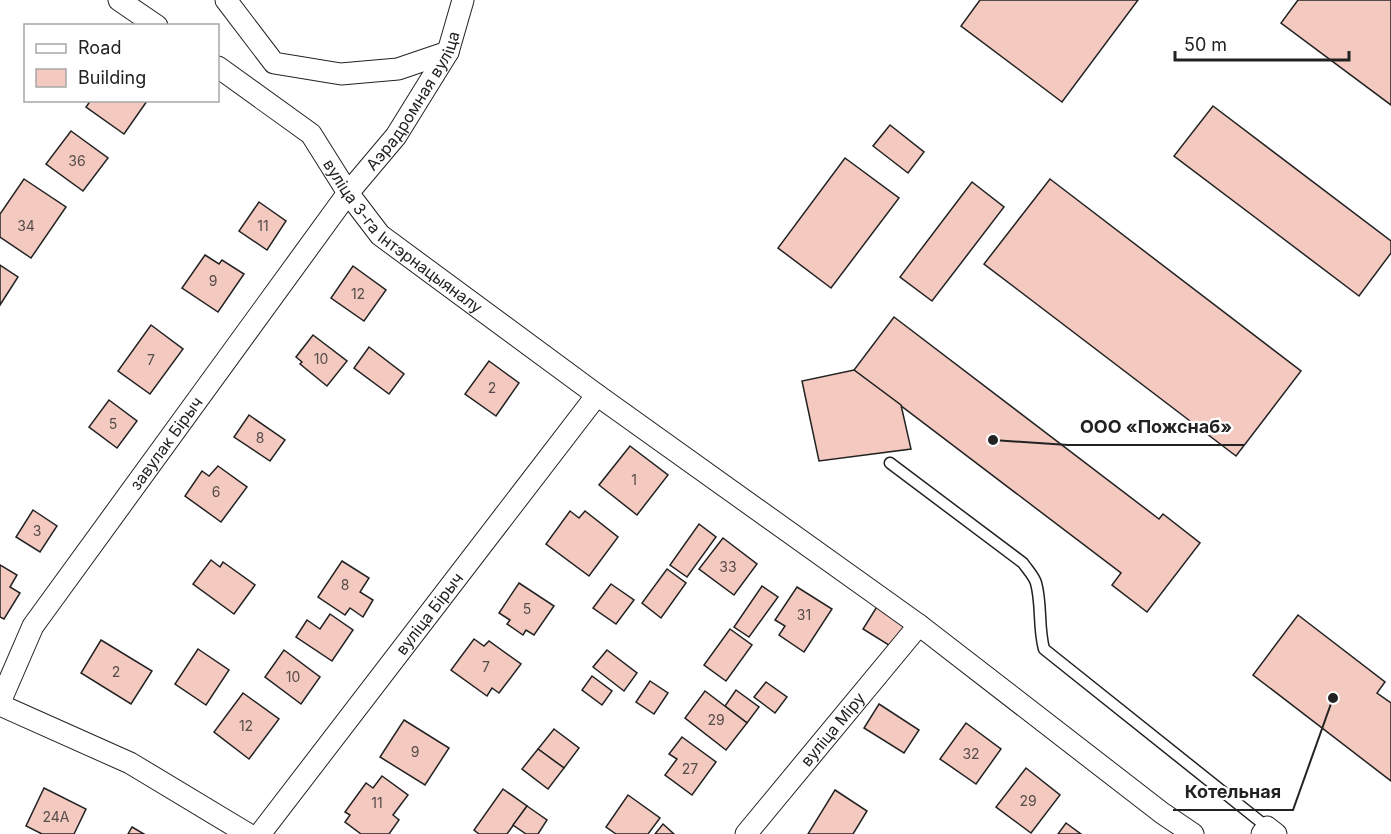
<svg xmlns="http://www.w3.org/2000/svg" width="1391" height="834" font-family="Inter,sans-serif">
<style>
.building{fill:#f3c9c0;stroke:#222;stroke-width:1.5}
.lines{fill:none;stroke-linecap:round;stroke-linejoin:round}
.service-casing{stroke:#222;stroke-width:13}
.minor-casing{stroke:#222;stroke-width:23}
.service{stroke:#fff;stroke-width:10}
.minor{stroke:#fff;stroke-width:21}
.labels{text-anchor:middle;stroke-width:4.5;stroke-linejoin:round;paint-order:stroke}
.number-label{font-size:14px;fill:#564c4a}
.street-label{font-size:16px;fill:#222;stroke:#fff}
.leader{fill:none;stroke:#222;stroke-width:2}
.callout-dot{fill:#222;stroke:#fff;stroke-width:2}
.callout-label{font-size:18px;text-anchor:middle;font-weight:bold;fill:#222;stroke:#fff;stroke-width:4.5;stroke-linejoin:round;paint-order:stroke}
</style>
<rect width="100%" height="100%" fill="#fff"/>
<!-- building -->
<g class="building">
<path d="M980,0H1138L1062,102L961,26Z"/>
<path d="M1298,0H1391V105L1281,23Z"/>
<path d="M91,100H146L147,101L124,134L86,107Z"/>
<path d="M1213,106L1391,241V253L1359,296L1174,156Z"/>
<path d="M890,125L924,152L908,173L873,146Z"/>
<path d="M71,131L108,158L83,191L46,164Z"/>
<path d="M845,158L899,198L831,288L778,248Z"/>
<path d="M24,179L66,207L31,258L0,237V214Z"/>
<path d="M1050,179L1301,371L1236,456L984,264Z"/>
<path d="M972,182L1004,207L932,301L900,277Z"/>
<path d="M259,202L286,221L267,250L239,231Z"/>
<path d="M205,255L219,264L222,260L244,274L218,312L182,288Z"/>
<path d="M0,265L18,277L0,305Z"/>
<path d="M353,266L386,290L364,321L331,298Z"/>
<path d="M894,317L1159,519L1163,514L1200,543L1147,612L1112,585L1121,573L854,370Z"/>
<path d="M151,325L183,349L150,394L118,371Z"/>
<path d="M313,335L347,361L327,386L300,364L302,362L296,357Z"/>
<path d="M369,347L404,374L389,394L354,368Z"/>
<path d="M489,361L519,383L496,416L465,394Z"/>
<path d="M854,370L901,405L911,449L819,461L802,381Z"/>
<path d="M109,400L137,421L117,448L89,427Z"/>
<path d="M249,415L285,440L270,461L234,437Z"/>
<path d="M630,446L668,475L637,515L599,485Z"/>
<path d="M218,466L247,487L221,522L185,496L202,471L209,476Z"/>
<path d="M33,510L57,526L40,552L16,537Z"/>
<path d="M570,511L579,518L585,511L618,537L589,576L546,544Z"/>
<path d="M699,524L716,537L687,577L670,565Z"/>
<path d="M723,538L757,564L734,595L699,569Z"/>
<path d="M211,560L220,567L223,562L255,585L234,614L193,584Z"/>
<path d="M342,561L369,578L360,592L373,600L363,617L350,608L345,615L318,597Z"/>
<path d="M0,565L17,575L10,587L20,593L4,619L0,617Z"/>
<path d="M667,569L686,583L661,618L642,603Z"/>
<path d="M519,583L554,606L534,635L526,630L523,635L507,624L510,620L499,613Z"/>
<path d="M611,584L634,600L616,624L593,608Z"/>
<path d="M762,586L778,597L749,637L734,627Z"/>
<path d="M797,587L832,609L804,652L779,635L785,626L775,620Z"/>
<path d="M878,605L907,623L892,647L863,629Z"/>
<path d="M330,614L353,630L332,661L296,637L307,620L320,629Z"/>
<path d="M1298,615L1385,682L1377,693L1391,703V781L1253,675Z"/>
<path d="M730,629L752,645L726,681L704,665Z"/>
<path d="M474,639L484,646L489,641L521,664L499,693L492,688L487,696L451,670Z"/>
<path d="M101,640L152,671L131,704L81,673Z"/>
<path d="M198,649L229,670L206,705L175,684Z"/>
<path d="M284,650L320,677L301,704L265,677Z"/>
<path d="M607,650L637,673L624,691L593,667Z"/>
<path d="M592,676L612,691L602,705L582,690Z"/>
<path d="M650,681L668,693L654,714L636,702Z"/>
<path d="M766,682L787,697L775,713L754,697Z"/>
<path d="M736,690L759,707L747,723L725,706Z"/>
<path d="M705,691L747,723L726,750L685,718Z"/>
<path d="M243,693L279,719L249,759L214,732Z"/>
<path d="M879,704L919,730L904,753L864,728Z"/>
<path d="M404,720L449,748L425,785L380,757Z"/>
<path d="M966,723L1001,749L976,784L940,759Z"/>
<path d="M554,729L579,748L564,768L538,749Z"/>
<path d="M682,737L716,762L692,795L665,775L677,759L669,754Z"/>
<path d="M538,749L564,768L548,789L522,769Z"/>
<path d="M1026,768L1060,795L1031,833L996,807Z"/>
<path d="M382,776L408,795L393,815L399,820L389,834H361L345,822L350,815L345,812L366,783L373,788Z"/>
<path d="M44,788L86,809L74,834H42L26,826Z"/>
<path d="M503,789L527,806L507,834H479L474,830Z"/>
<path d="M835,790L867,811L853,834H808Z"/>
<path d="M628,795L660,818L648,834H616L606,827Z"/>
<path d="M527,806L547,820L538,834H526L513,825Z"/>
<path d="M1066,823L1081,834H1058Z"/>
<path d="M663,824L674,834H655Z"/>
<path d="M132,827L144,834H128Z"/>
</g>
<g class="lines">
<defs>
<path id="service" d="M890,463L1023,563C1027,569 1034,576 1036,583C1042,604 1038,627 1044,649L1267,827"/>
<g id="minor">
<path d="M119,0L157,26"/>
<path d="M226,0L274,63L341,74L398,69L448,52"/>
<path id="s1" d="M218,67L311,134L348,193L380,235L597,395L919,625L1162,813L1193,834"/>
<path id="s2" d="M0,702L33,626L348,193L396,136L448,52L463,0"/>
<path d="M0,705L130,763L248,834"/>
<path id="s3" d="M260,834L597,395"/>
<path id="s4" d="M746,834L919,625"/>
<path d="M1262,834L1267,827L1276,834"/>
</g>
</defs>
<!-- service casing -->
<use href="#service" class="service-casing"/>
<!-- minor casing -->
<use href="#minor" class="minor-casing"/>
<!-- service -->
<use href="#service" class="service"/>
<!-- minor -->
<use href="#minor" class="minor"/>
</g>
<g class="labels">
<!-- number labels -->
<g class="number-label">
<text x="77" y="166">36</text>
<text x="26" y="231">34</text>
<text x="263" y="231">11</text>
<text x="213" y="286">9</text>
<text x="358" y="299">12</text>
<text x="321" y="364">10</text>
<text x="151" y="365">7</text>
<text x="492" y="393">2</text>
<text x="113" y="429">5</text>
<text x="260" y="443">8</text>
<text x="634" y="485">1</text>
<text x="216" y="497">6</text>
<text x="37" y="536">3</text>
<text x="728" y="572">33</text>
<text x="345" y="590">8</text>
<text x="527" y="614">5</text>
<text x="804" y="620">31</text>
<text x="486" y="672">7</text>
<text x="116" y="677">2</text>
<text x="293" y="682">10</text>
<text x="716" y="725">29</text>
<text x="246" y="731">12</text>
<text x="415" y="757">9</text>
<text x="971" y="759">32</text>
<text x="690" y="774">27</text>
<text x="1028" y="806">29</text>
<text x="377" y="808">11</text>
<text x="56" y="822">24А</text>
</g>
<!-- street labels -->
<g class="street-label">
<text dy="6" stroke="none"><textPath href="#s2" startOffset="732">Аэрадромная вуліца</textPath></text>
<text dy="6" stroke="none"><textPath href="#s1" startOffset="254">вуліца 3-га Інтэрнацыяналу</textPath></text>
<text dy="6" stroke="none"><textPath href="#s2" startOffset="309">завулак Бірыч</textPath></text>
<text dy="6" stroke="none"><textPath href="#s3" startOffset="278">вуліца Бірыч</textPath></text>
<text dy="6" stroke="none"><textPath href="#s4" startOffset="136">вуліца Міру</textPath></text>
</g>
</g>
<!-- callouts -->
<path class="leader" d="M993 440L1068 445H1244M1333 698L1293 810H1173"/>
<g class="callout-dot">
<circle cx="993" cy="440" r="6"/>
<circle cx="1333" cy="698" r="6"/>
</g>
<g class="callout-label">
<text x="1156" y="433">ООО «Пожснаб»</text>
<text x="1233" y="798">Котельная</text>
</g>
<!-- legend -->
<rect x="24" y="24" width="195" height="78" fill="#ffffff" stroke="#a7a7a7" stroke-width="1.5"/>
<rect x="36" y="44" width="30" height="9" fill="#ffffff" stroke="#a7a7a7" stroke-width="1.5"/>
<text x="78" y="54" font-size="18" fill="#222222">Road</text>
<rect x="36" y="69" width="30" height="18" fill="#f3c9c0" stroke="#a7a7a7" stroke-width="1.5"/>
<text x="78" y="84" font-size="18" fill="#222222">Building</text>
<!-- scale -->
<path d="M1175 51v9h174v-9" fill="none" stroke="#222222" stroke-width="3"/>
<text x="1184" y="51" font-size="18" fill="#222222" stroke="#ffffff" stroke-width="4.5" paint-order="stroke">50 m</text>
</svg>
